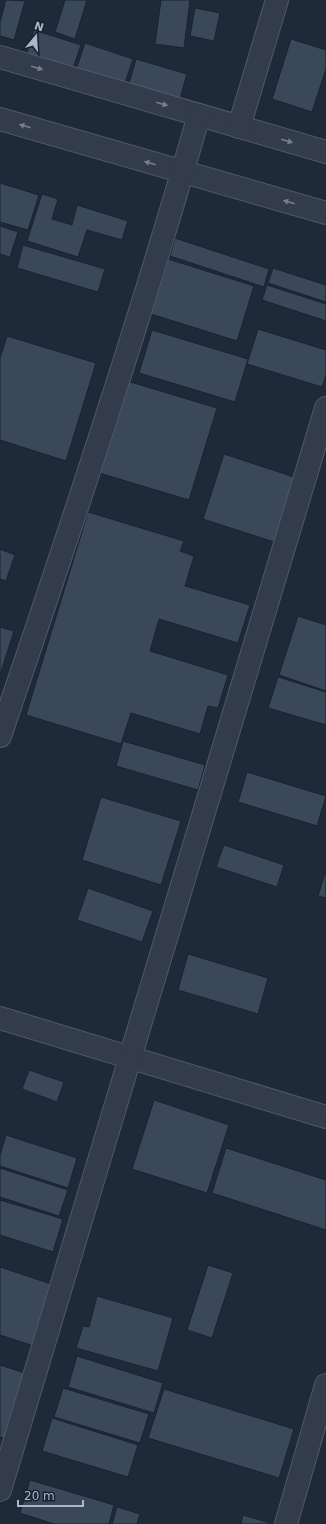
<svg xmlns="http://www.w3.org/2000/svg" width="326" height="1524" font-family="'DejaVu Sans',sans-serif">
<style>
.building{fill:#3b4859;stroke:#1a2330}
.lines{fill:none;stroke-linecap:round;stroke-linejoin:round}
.minor-casing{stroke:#505967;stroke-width:24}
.minor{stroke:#333c4a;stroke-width:22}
.oneway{fill:#767f8e}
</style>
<rect width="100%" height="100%" fill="#1f2a39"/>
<!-- building -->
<g class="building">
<path d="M6,0L25,1L14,40L0,36V22Z"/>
<path d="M65,0H87L75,39L55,32Z"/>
<path d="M161,0H190L184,48L155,44Z"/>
<path d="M195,8L220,13L214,41L190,36Z"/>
<path d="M34,30L81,45L71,74L25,59Z"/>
<path d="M291,39L326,50V69L312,112L272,99Z"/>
<path d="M85,43L133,59L122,92L74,76Z"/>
<path d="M136,59L187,74L179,102L128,87Z"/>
<path d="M0,183L39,195L28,230L0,222Z"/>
<path d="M42,194L58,199L52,219L72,225L77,205L128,221L122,240L87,230L78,257L27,241Z"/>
<path d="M0,226L18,232L10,257L0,254Z"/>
<path d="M175,238L269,269L264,287L170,256Z"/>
<path d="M23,245L105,269L98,292L17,268Z"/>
<path d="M168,259L254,286L237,341L151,314Z"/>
<path d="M273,268L326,285V302L268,283Z"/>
<path d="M267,285L326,304V321L262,300Z"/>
<path d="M258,329L326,350V375L322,387L247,364Z"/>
<path d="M152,330L248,359L235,402L139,373Z"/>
<path d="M7,336L96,363L66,461L0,440V358Z"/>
<path d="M124,380L217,408L189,500L96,472Z"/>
<path d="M224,454L297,478L277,543L203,519Z"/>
<path d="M88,512L184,541L180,551L194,556L185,586L250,605L238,643L159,619L150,651L228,675L218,708L208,706L200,734L131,713L121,744L26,715Z"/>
<path d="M0,549L15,555L6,581L0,579Z"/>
<path d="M298,616L326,625V691L279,675Z"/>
<path d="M0,627L14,631L0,675Z"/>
<path d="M278,677L326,692V725L268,708Z"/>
<path d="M123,741L205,765L198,790L116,766Z"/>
<path d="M247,772L326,796L317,826L238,802Z"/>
<path d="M101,797L181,821L161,885L82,860Z"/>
<path d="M224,845L284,865L277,887L216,867Z"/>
<path d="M326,870V898L318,896Z"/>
<path d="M88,888L153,911L142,942L77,920Z"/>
<path d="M188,954L268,978L258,1014L178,990Z"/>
<path d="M29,1070L64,1082L57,1102L22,1089Z"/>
<path d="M154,1100L229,1125L207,1193L132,1169Z"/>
<path d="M6,1135L77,1158L68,1188L0,1166V1155Z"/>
<path d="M226,1148L326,1180V1230L212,1193Z"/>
<path d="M0,1168L68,1190L59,1216L0,1197Z"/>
<path d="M0,1200L63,1219L53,1252L0,1235Z"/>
<path d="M208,1265L233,1273L212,1338L187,1330Z"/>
<path d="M0,1267L54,1285L34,1346L0,1335Z"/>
<path d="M97,1296L173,1318L158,1371L76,1348L83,1326L89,1327Z"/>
<path d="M77,1356L163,1383L154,1413L68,1387Z"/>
<path d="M0,1365L28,1374L8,1440L0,1437Z"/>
<path d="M63,1388L149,1414L140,1443L54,1417Z"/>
<path d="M164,1389L294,1429L279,1478L148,1438Z"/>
<path d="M52,1418L138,1445L128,1477L42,1451Z"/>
<path d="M30,1480L114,1505L109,1524H54L20,1513Z"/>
<path d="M117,1507L140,1514L137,1524H112Z"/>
<path d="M243,1515L270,1523V1524H241Z"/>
</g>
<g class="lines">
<defs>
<g id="minor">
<path d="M0,57L326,152"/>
<path d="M0,119L326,213"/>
<path d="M239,127L277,0"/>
<path d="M0,736C70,531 139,324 199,115"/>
<path d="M0,1018L326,1117"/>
<path d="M0,1490C108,1129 218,768 326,408"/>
<path d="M286,1524L326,1385"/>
</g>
</defs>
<!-- minor casing -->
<use href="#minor" class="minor-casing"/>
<!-- minor -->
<use href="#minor" class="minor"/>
</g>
<!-- one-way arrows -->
<defs><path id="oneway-solid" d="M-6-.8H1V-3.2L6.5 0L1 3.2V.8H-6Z"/></defs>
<g class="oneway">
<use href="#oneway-solid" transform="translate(37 68) rotate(16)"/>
<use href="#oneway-solid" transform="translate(162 104) rotate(16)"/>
<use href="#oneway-solid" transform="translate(25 126) rotate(-164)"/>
<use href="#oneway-solid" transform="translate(287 141) rotate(16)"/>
<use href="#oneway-solid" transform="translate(150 163) rotate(-164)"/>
<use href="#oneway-solid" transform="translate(289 202) rotate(-164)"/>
</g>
<!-- north arrow -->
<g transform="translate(36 36) rotate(18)" stroke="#18212e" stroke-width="3" paint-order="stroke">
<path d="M0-3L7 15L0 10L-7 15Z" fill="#adb6c6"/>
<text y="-6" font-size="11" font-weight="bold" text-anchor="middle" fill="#adb6c6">N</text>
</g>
<!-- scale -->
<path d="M18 1500v6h65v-6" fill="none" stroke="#adb6c6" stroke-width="2"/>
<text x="24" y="1500" font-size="12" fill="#adb6c6" stroke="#18212e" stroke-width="3" paint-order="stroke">20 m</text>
</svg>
